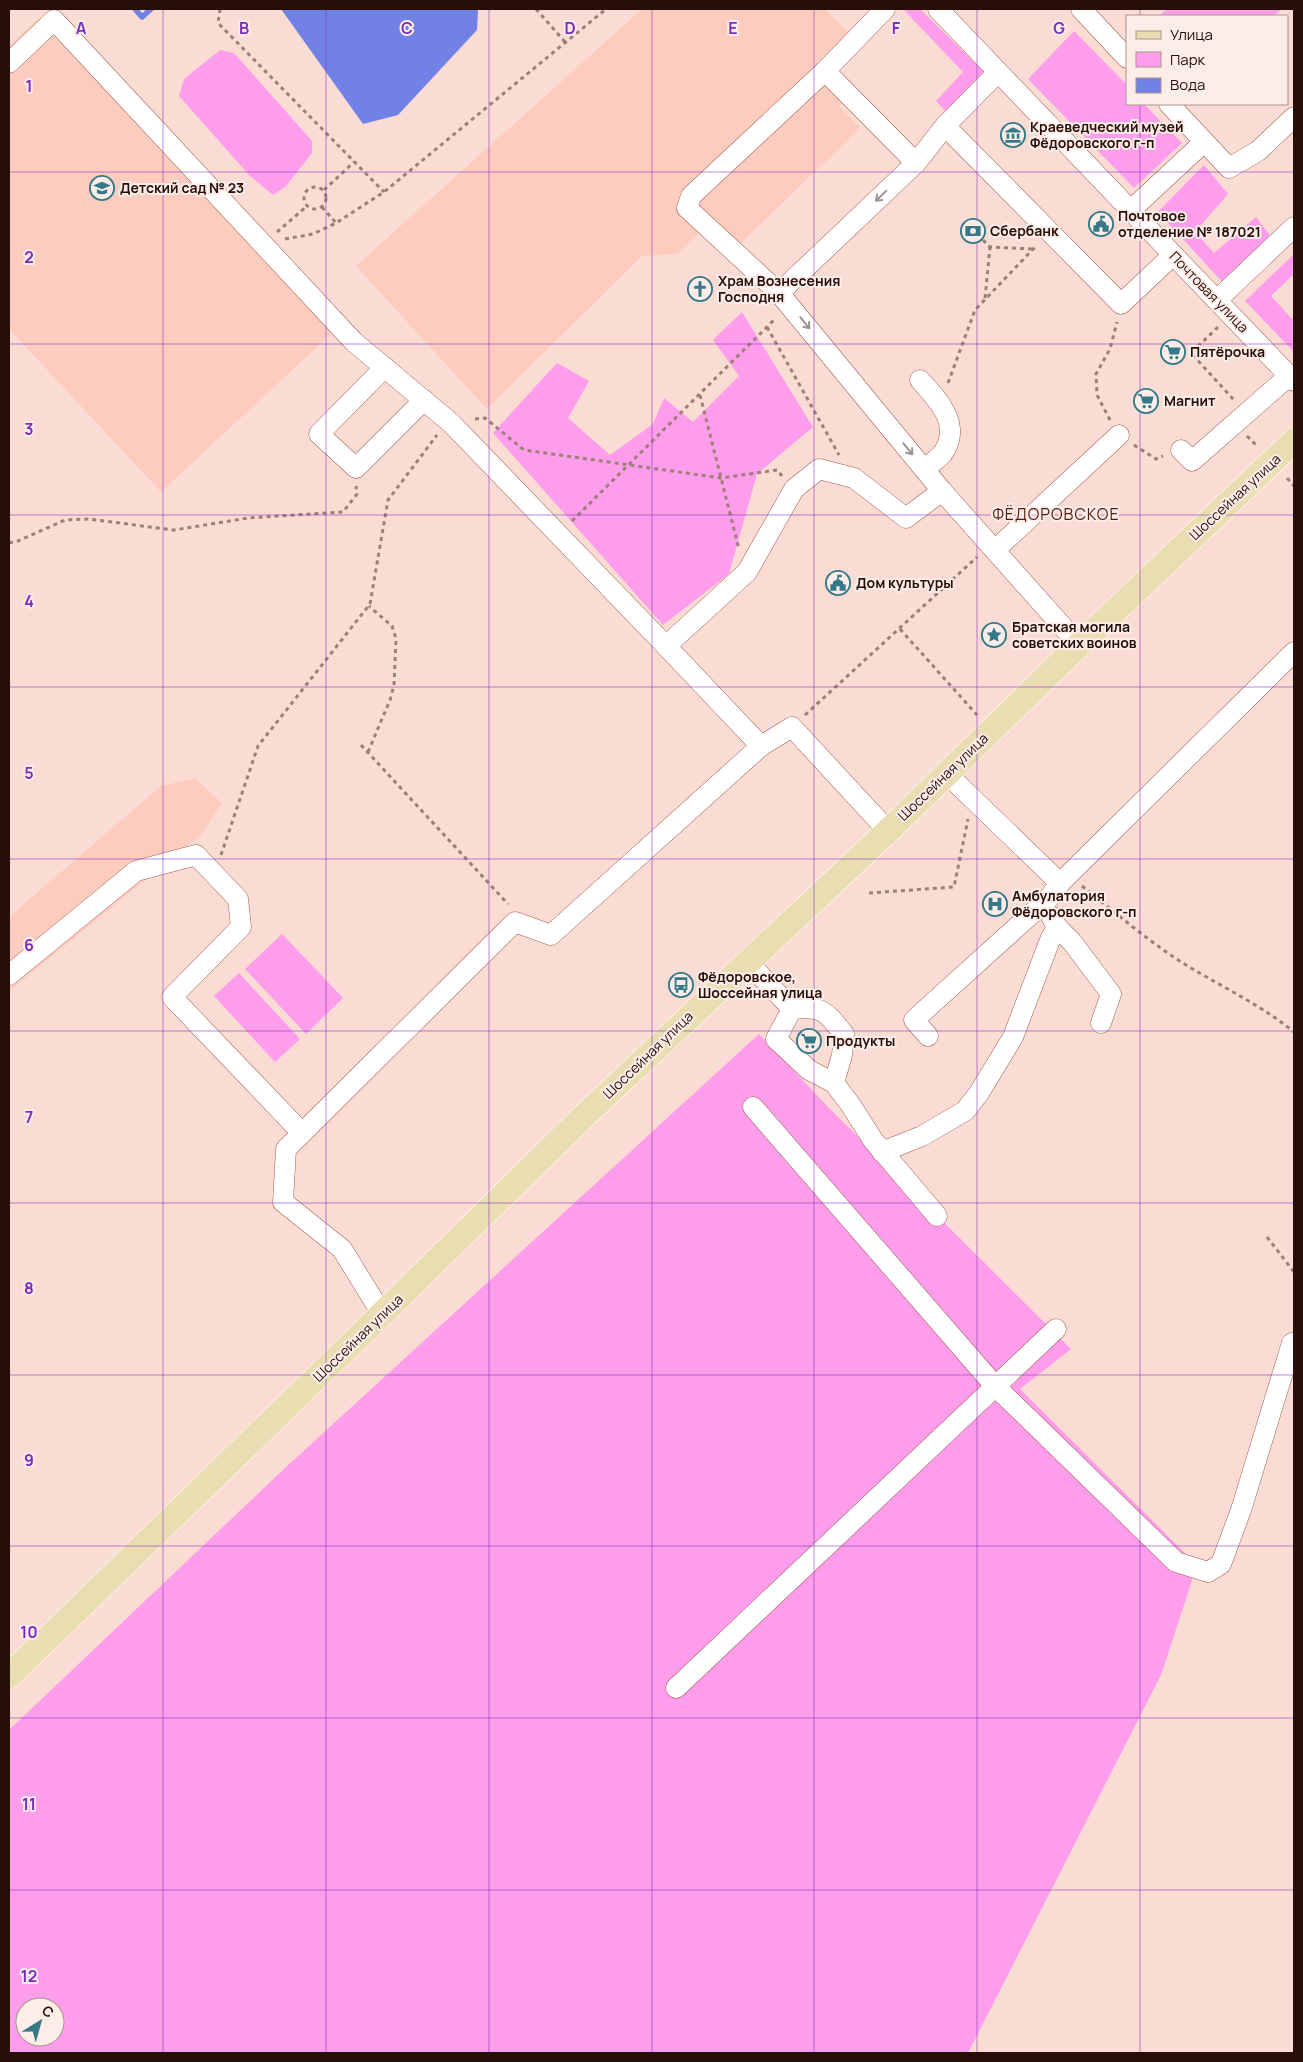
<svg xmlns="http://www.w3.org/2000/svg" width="1303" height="2062" font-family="Manrope,sans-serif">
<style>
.built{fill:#feccbf}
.green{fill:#fe9deb;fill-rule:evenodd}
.water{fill:#7181e5}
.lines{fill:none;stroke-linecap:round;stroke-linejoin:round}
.stream{stroke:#7181e5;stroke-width:5.5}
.minor-casing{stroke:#a05e4e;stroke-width:21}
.major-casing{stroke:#fff;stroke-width:26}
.path{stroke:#9c7f78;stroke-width:3;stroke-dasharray:4 4;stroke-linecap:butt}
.minor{stroke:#fff;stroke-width:20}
.major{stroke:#e9ddb1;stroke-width:25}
.oneway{stroke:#9e9390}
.grid{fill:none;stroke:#7b2cbf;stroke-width:1;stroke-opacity:0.55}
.labels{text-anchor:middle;stroke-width:4;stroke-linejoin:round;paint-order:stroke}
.poi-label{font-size:14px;font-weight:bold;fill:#280e08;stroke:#fdede9;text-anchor:start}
.street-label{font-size:14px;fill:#280e08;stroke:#fdede9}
.quarter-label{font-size:16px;letter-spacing:1px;fill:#54190c;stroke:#fdede9}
.grid-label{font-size:16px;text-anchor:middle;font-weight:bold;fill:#7b2cbf;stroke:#fdede9;stroke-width:4;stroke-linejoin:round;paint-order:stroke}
</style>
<rect width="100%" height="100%" fill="#fbdcd4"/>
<!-- built -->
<g class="built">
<path d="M642,9H825L857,42L839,61L838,73L854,90L839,106L860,128L737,247L706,226L677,254L642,256L487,409L356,266Z"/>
<path d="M38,19L332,333L161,492L9,329V46Z"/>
<path d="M195,778L222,803L202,834L9,991V917L161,786Z"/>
</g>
<!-- green -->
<g class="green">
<path d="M903,9H920L984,72L946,112L936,101L963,72Z"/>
<path d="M1166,9H1282L1274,16H1159Z"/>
<path d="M1074,31L1127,85V104H1144L1182,143L1134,188L1028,79Z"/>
<path d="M220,50L234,53L312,141V153L286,186L273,195L250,176L179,96L184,79Z"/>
<path d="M1204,165L1228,194L1195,232L1214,253L1256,217L1272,238L1225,285L1158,212Z"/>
<path d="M1294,254V274L1271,296L1294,321V352L1245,301Z"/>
<path d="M742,312L813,427L757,474L729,574L663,625L493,433L557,363L589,381L568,418L610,455L653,424L664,398L693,422L739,376L713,340Z"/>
<path d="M282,934L343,998L306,1034L245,969Z"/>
<path d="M239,973L300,1039L275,1062L214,996Z"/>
<path d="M759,1034L830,1109L1071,1349L1020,1389L1197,1565L1161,1675L968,2053H9V1730L285,1468ZM25,2007H55V2037H25Z"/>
</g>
<!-- water -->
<path class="water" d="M281,9H476L478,11L477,30L398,115L363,124Z"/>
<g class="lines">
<!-- stream -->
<path class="stream" d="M135,9L142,17L151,9"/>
<defs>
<g id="minor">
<path d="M938,9L1294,381"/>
<path d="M1081,9L1127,58"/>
<path d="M9,63L54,20L354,342L451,423L666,646"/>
<path d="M825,71L916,163"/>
<path d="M998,72L945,126L916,163L779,293L942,491L1079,645"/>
<path d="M1169,104L1229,168L1258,151L1294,117"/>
<path d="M945,126L1121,304L1173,255"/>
<path d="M1131,210L1204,142"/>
<path d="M779,293L687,208L691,196L825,71L885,9"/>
<path d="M1217,300L1294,227"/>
<path d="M385,367L319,434L356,468L424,400"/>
<path d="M920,380C939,401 962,425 943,453C938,459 930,464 925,469"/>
<path d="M1181,450L1192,461L1289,376"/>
<path d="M995,550L1119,435"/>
<path d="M947,774L1060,883"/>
<path d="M888,831L792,727L761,746L666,646L747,572L794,489L819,469L854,478L906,518L942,491"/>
<path d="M1051,916L1057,927L1072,942L1111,994L1101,1023"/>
<path d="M747,961L792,1009L776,1039L809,1070L834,1083L850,1104L873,1140L937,1216"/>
<path d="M9,975L136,871L196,855L238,899L241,927L172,997L302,1133"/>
<path d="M792,1009C823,1006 825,1011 844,1034L842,1055L834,1083"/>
<path d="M928,1036L914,1020L1049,898L1060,883L1294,652"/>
<path d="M753,1107L995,1386L1176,1562L1208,1572L1221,1564L1241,1510L1292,1343"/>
<path d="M882,1152L922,1136L965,1111L979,1093L1013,1037L1050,940L1057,927"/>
<path d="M382,1314L342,1249L283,1202L286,1149L515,922L551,935L761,746"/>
<path d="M676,1688L1056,1329"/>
</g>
<path id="major" d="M9,1676L382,1314L584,1116L888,831L1079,645L1294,441"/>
</defs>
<!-- minor casing -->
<use href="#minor" class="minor-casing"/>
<!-- major casing -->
<use href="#major" class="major-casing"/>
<!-- path -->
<g class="path">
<path d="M220,9L218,23L384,192"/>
<path d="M536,9L565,42"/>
<circle cx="315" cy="198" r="11"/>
<path d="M324,190L354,162"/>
<path d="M322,207L336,223"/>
<path d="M277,232L307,206"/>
<path d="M285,239L313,234L336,223L384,192L606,9"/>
<path d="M983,240L990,247L1032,249"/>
<path d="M985,298L990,247"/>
<path d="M767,327L839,455"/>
<path d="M1218,327L1191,353L1234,400"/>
<path d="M948,383L975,310L1036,246"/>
<path d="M700,395L739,549"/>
<path d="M475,419L485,418L524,450L721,478L777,470L782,476"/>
<path d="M1110,420L1097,395L1096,374L1110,349L1117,322"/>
<path d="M1247,436L1257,446"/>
<path d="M1134,445L1156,459L1163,456"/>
<path d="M1287,478L1294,486"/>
<path d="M572,521L775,319"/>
<path d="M9,543L18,541L65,520L88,519L174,530L248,518L343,512L357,494L356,486"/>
<path d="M900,629L977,715"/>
<path d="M805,715L977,557"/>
<path d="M361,745L508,904"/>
<path d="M368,752L390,700L394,685L396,639L392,626L369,606"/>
<path d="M221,855L258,746L370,604L388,500L437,435"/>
<path d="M1082,886C1116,913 1149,942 1186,965C1222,987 1261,1005 1294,1032"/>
<path d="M869,893L954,887L968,819"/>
<path d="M1267,1237L1294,1272"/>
</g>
<!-- minor -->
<use href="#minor" class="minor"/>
<!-- major -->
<use href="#major" class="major"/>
</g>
<!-- one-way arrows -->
<defs><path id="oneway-shaft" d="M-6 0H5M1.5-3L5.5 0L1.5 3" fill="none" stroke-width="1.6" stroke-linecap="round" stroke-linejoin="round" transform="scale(1.25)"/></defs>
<g class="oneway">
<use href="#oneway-shaft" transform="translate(881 196) rotate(136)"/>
<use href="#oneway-shaft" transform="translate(805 323) rotate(51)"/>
<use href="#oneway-shaft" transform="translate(908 449) rotate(51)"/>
</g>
<!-- grid -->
<path class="grid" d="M163,9V2053M326,9V2053M489,9V2053M652,9V2053M814,9V2053M977,9V2053M1140,9V16M1140,104V2053M9,172H1294M9,344H1294M9,515H1294M9,687H1294M9,859H1294M9,1031H1294M9,1203H1294M9,1375H1294M9,1546H1294M9,1718H1294M9,1890H1294"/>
<!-- icons -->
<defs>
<symbol id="museum-ring" viewBox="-11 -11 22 22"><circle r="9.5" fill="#fdede9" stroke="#357988" stroke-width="1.5"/><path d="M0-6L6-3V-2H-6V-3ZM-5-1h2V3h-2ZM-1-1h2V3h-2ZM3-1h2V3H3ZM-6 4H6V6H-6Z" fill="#357988"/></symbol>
<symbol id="school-ring" viewBox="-11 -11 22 22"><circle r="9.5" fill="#fdede9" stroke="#357988" stroke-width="1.5"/><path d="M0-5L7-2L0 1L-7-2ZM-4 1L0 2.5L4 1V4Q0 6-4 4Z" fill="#357988"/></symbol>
<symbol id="civic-ring" viewBox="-11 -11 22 22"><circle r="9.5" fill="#fdede9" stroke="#357988" stroke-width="1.5"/><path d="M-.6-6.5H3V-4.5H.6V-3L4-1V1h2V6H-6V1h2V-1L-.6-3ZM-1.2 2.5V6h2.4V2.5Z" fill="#357988"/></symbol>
<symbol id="bank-ring" viewBox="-11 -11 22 22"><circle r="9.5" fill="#fdede9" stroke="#357988" stroke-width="1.5"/><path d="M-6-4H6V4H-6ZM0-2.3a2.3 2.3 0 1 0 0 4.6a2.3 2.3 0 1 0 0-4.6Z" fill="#357988"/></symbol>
<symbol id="church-ring" viewBox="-11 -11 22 22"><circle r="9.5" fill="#fdede9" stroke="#357988" stroke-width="1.5"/><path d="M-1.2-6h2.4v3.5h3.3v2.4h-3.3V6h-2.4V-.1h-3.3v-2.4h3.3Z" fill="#357988"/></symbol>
<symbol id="supermarket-ring" viewBox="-11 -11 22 22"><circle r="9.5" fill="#fdede9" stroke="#357988" stroke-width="1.5"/><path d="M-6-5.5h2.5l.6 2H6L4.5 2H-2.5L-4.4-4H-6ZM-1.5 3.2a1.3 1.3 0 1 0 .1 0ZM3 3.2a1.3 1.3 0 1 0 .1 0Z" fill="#357988"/></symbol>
<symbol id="sight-ring" viewBox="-11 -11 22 22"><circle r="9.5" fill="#fdede9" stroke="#357988" stroke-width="1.5"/><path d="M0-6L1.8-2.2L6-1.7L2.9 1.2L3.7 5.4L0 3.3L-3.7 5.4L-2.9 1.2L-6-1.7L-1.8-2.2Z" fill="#357988"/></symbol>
<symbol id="hospital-ring" viewBox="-11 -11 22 22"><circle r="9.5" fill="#fdede9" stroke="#357988" stroke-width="1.5"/><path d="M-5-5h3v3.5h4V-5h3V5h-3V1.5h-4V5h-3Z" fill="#357988"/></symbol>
<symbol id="bus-ring" viewBox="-11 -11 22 22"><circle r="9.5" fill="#fdede9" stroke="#357988" stroke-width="1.5"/><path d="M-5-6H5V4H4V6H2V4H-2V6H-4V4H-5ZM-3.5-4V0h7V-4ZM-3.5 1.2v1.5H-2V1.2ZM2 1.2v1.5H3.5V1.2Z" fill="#357988"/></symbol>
</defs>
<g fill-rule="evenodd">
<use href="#museum-ring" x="999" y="121" width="28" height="28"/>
<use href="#school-ring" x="88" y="174" width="28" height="28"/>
<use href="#civic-ring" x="1087" y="210" width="28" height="28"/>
<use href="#bank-ring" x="959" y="217" width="28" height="28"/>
<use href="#church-ring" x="686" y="275" width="28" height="28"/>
<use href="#supermarket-ring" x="1159" y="338" width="28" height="28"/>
<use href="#supermarket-ring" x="1132" y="387" width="28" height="28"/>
<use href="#civic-ring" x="824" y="569" width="28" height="28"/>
<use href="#sight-ring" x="980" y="621" width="28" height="28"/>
<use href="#hospital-ring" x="981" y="890" width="28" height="28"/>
<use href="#bus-ring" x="667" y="971" width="28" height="28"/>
<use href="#supermarket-ring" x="795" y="1027" width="28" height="28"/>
</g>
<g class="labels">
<!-- poi labels -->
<g class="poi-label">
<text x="1030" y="132">Краеведческий музей<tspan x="1030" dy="16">Фёдоровского г-п</tspan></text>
<text x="120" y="193">Детский сад № 23</text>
<text x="1118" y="221">Почтовое<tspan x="1118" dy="16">отделение № 187021</tspan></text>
<text x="990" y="236">Сбербанк</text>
<text x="718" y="286">Храм Вознесения<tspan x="718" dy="16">Господня</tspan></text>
<text x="1190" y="357">Пятёрочка</text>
<text x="1164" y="406">Магнит</text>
<text x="856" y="588">Дом культуры</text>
<text x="1012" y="632">Братская могила<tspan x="1012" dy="16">советских воинов</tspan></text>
<text x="1012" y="901">Амбулатория<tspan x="1012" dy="16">Фёдоровского г-п</tspan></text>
<text x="698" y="982">Фёдоровское,<tspan x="698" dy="16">Шоссейная улица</tspan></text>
<text x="826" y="1046">Продукты</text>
</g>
<!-- street labels -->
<g class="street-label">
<text transform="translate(1209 292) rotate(46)" y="5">Почтовая улица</text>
<text transform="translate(1235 497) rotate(-43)" y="5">Шоссейная улица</text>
<text transform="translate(943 777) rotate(-44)" y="5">Шоссейная улица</text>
<text transform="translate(648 1055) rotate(-44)" y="5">Шоссейная улица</text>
<text transform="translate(358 1338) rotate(-44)" y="5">Шоссейная улица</text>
</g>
<!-- quarter labels -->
<g class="quarter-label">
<text x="1056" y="520">ФЁДОРОВСКОЕ</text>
</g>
</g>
<g class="grid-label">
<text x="81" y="34">A</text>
<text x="244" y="34">B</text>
<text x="407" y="34">C</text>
<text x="570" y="34">D</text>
<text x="733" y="34">E</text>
<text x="896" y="34">F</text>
<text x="1059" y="34">G</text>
<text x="29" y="92">1</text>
<text x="29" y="263">2</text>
<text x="29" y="435">3</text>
<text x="29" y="607">4</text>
<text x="29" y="779">5</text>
<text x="29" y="951">6</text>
<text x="29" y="1123">7</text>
<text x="29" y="1294">8</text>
<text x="29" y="1466">9</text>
<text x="29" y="1638">10</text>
<text x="29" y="1810">11</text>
<text x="29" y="1982">12</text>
</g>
<!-- border -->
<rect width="1303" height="2062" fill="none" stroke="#280e08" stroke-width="20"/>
<!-- legend -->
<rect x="1126" y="15" width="162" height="90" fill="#fdede9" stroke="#a8948f"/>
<rect x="1136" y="31" width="25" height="8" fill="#e9ddb1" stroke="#a8948f"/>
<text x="1170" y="40" font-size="15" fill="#280e08">Улица</text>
<rect x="1136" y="52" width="25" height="15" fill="#fe9deb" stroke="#a8948f"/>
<text x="1170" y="65" font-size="15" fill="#280e08">Парк</text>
<rect x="1136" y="78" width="25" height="15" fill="#7181e5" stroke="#a8948f"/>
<text x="1170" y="90" font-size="15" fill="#280e08">Вода</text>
<!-- north arrow -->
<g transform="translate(40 2022) rotate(37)"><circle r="24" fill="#fdede9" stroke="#a8948f"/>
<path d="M0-4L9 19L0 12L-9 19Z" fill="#357988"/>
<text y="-8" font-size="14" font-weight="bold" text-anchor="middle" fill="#280e08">С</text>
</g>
</svg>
